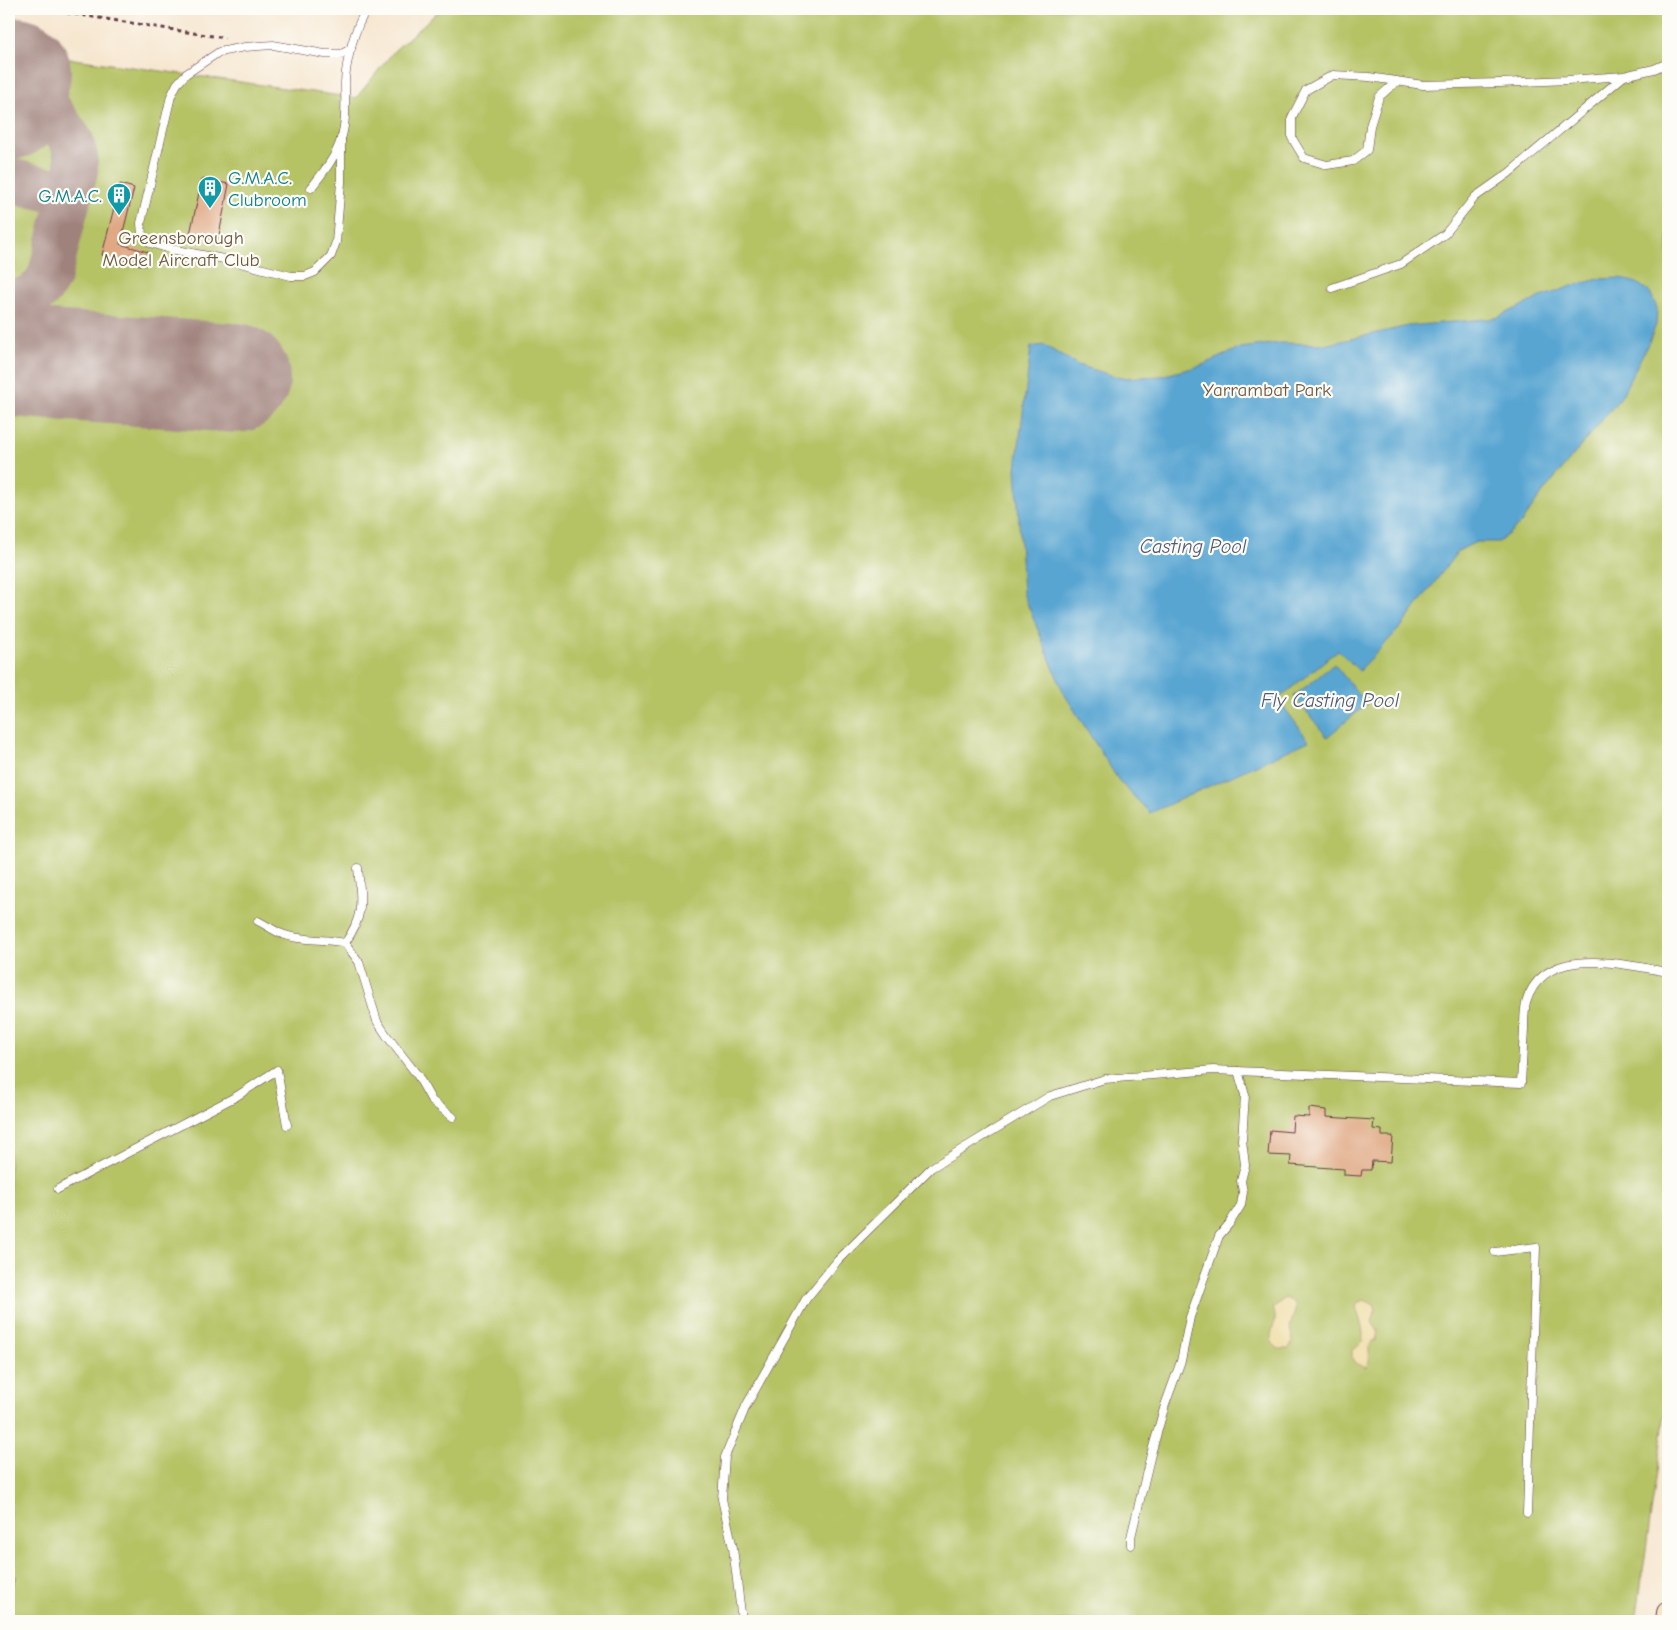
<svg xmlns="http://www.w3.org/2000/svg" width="1677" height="1630" font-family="'Comic Neue',sans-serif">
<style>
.green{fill:#b5c365;stroke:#807148}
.sand{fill:#eeda9e;stroke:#9c7c64}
.water{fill:#59a5d2;stroke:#52627e}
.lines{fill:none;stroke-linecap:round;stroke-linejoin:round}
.taxiway{stroke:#a0827d;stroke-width:44}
.runway{stroke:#a0827d;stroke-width:110}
.building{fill:#e0a884}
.service-casing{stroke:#643d44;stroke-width:9}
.secondary-casing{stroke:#643d44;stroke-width:24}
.path{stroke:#643d44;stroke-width:3;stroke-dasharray:4 4;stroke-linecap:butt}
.service{stroke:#fff;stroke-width:8}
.secondary{stroke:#fbe6c4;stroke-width:22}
.labels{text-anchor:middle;stroke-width:4.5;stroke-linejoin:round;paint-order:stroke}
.culture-label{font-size:19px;fill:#0d838f;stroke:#fdfcf7;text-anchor:start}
.park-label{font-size:19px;fill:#6f583f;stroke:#fdfcf7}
.water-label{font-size:20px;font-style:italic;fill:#515b76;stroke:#fdfcf7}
</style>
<rect width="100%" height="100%" fill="#fdfcf7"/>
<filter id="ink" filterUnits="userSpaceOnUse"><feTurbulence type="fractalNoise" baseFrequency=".02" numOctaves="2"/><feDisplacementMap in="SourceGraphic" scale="10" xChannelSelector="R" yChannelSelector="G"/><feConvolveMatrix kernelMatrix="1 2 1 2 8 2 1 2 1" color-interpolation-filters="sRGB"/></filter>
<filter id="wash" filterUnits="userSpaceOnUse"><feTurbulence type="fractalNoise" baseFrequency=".0096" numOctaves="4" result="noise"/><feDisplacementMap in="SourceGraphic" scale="20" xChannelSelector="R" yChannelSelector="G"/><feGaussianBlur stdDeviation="1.12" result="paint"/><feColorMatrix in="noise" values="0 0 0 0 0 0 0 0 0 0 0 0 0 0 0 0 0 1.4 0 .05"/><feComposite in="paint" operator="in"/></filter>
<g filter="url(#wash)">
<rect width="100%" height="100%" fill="#f6e6cf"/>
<!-- green -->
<path class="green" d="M441,9H1668V1392L1636,1621H9V50L356,98L395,50Z"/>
<!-- sand -->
<g class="sand">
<path d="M1285,1298C1303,1304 1293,1312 1291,1324C1289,1330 1292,1335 1293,1340L1289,1349H1279C1265,1340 1273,1332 1275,1320C1276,1316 1274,1312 1273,1308Z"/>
<path d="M1364,1300L1373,1304L1376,1309L1372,1322L1378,1331L1376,1341L1373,1342L1369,1347V1361L1366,1368L1356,1363L1352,1357V1350C1355,1347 1360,1344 1362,1341C1366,1333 1358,1315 1356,1307L1359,1302Z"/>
</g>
<!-- water -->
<g class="water">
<path d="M1620,278L1637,283L1650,292L1657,308L1656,325L1649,342L1621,397L1544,491L1521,523L1499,542H1476L1458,551L1402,626L1359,671L1338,650L1278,699L1309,741L1150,813L1119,781L1063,692L1023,593L1016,469L1031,347L1044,345L1078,365L1121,378L1161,376L1200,366L1240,348L1280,343L1328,344L1408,326L1496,318L1541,297L1575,285L1599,279Z"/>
<path d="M1334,664L1367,704L1327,737L1294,696Z"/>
</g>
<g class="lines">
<!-- taxiway -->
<g class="taxiway">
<path d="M9,180L71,195"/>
<path d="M9,303C30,297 40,296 50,274L76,171V157L72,142L35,88L16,72"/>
</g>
<!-- runway -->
<g class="runway">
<path d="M9,105L16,72"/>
<path d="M9,362L235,378"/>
</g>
</g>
<g id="blocks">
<!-- building -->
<g class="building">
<path d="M202,179L229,184L218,240L190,234Z"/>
<path d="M120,184L134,188L120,244L148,252L145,266L102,255Z"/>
<path d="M1309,1108L1326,1110V1117L1374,1120L1373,1129L1382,1130V1136H1393L1391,1162L1372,1161L1371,1170H1362L1361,1176L1344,1175V1169L1290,1165L1291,1156L1268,1155L1270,1130L1292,1132L1293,1116L1309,1117Z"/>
</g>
</g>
</g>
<g filter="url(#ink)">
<use href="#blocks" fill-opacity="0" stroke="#643d44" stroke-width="1"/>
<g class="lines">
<defs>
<g id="service">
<path d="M1397,81L1379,97L1370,126L1367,150L1353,161L1327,165L1304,158L1292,138V117L1306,90L1333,75L1369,77L1423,85L1500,83L1567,80L1624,76L1654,69L1668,63"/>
<path d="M341,139V183L336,242L331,256L315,272L305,276H291L224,259L170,249L150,243L142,235L141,223L171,96L177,84L186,74L219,52L245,47L273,45L325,54H341L351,49"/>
<path d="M311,188C322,174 336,157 341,139C347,121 345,100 345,82C346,61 355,26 367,9"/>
<path d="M1332,288L1401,264L1445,234L1475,197L1509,173L1624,76"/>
<path d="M258,921C266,925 274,931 282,934C302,942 325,938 345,943C365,915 361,899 358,868"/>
<path d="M345,943L359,962L377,1021L387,1036L418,1076L432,1101L453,1117"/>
<path d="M58,1189L237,1096L277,1070L287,1125"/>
<path d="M1495,1252L1536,1247L1527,1513"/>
<path d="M1131,1545V1537L1151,1454L1165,1405L1181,1361L1190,1317L1219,1236L1229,1224L1241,1205L1243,1192L1241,1181L1245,1165L1242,1140L1245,1095L1238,1071"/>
<path d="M9,1585L10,1580"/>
<path d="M742,1621L733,1548L722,1499L725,1457L746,1406L806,1299L838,1260L931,1168L1050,1096L1105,1079L1213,1070L1521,1083C1522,1065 1523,1048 1524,1030C1524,1021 1524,1011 1526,1003C1543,942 1624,965 1668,972"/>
</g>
<path id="secondary" d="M1667,1621L1668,1613"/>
</defs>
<!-- service casing -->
<use href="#service" class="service-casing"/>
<!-- secondary casing -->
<use href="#secondary" class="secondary-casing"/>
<!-- path -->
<path class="path" d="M43,9L225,38"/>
<!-- service -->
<use href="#service" class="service"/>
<!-- secondary -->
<use href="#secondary" class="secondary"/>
</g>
</g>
<!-- icons -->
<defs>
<symbol id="building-pin" viewBox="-11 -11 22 30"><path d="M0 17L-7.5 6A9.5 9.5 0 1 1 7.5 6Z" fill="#0f9aa8" stroke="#fdfcf7"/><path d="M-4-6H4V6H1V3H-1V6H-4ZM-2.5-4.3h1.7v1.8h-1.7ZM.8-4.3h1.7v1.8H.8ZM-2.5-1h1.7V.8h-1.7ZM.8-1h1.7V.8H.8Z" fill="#fff"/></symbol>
</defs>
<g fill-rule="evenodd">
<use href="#building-pin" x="196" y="174" width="28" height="38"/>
<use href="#building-pin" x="105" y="181" width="28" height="38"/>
</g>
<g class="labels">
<!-- culture labels -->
<g class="culture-label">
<text x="228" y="184">G.M.A.C.<tspan x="228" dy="22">Clubroom</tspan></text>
<text x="102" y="202" text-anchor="end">G.M.A.C.</text>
</g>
<!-- park labels -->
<g class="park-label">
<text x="181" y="244">Greensborough<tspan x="181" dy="22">Model Aircraft Club</tspan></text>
<text x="1267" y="396">Yarrambat Park</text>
</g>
<!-- water labels -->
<g class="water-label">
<text x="1193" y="553">Casting Pool</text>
<text x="1330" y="707">Fly Casting Pool</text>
</g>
</g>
<!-- margin -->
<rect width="1677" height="1630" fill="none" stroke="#fdfcf7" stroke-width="30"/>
</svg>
